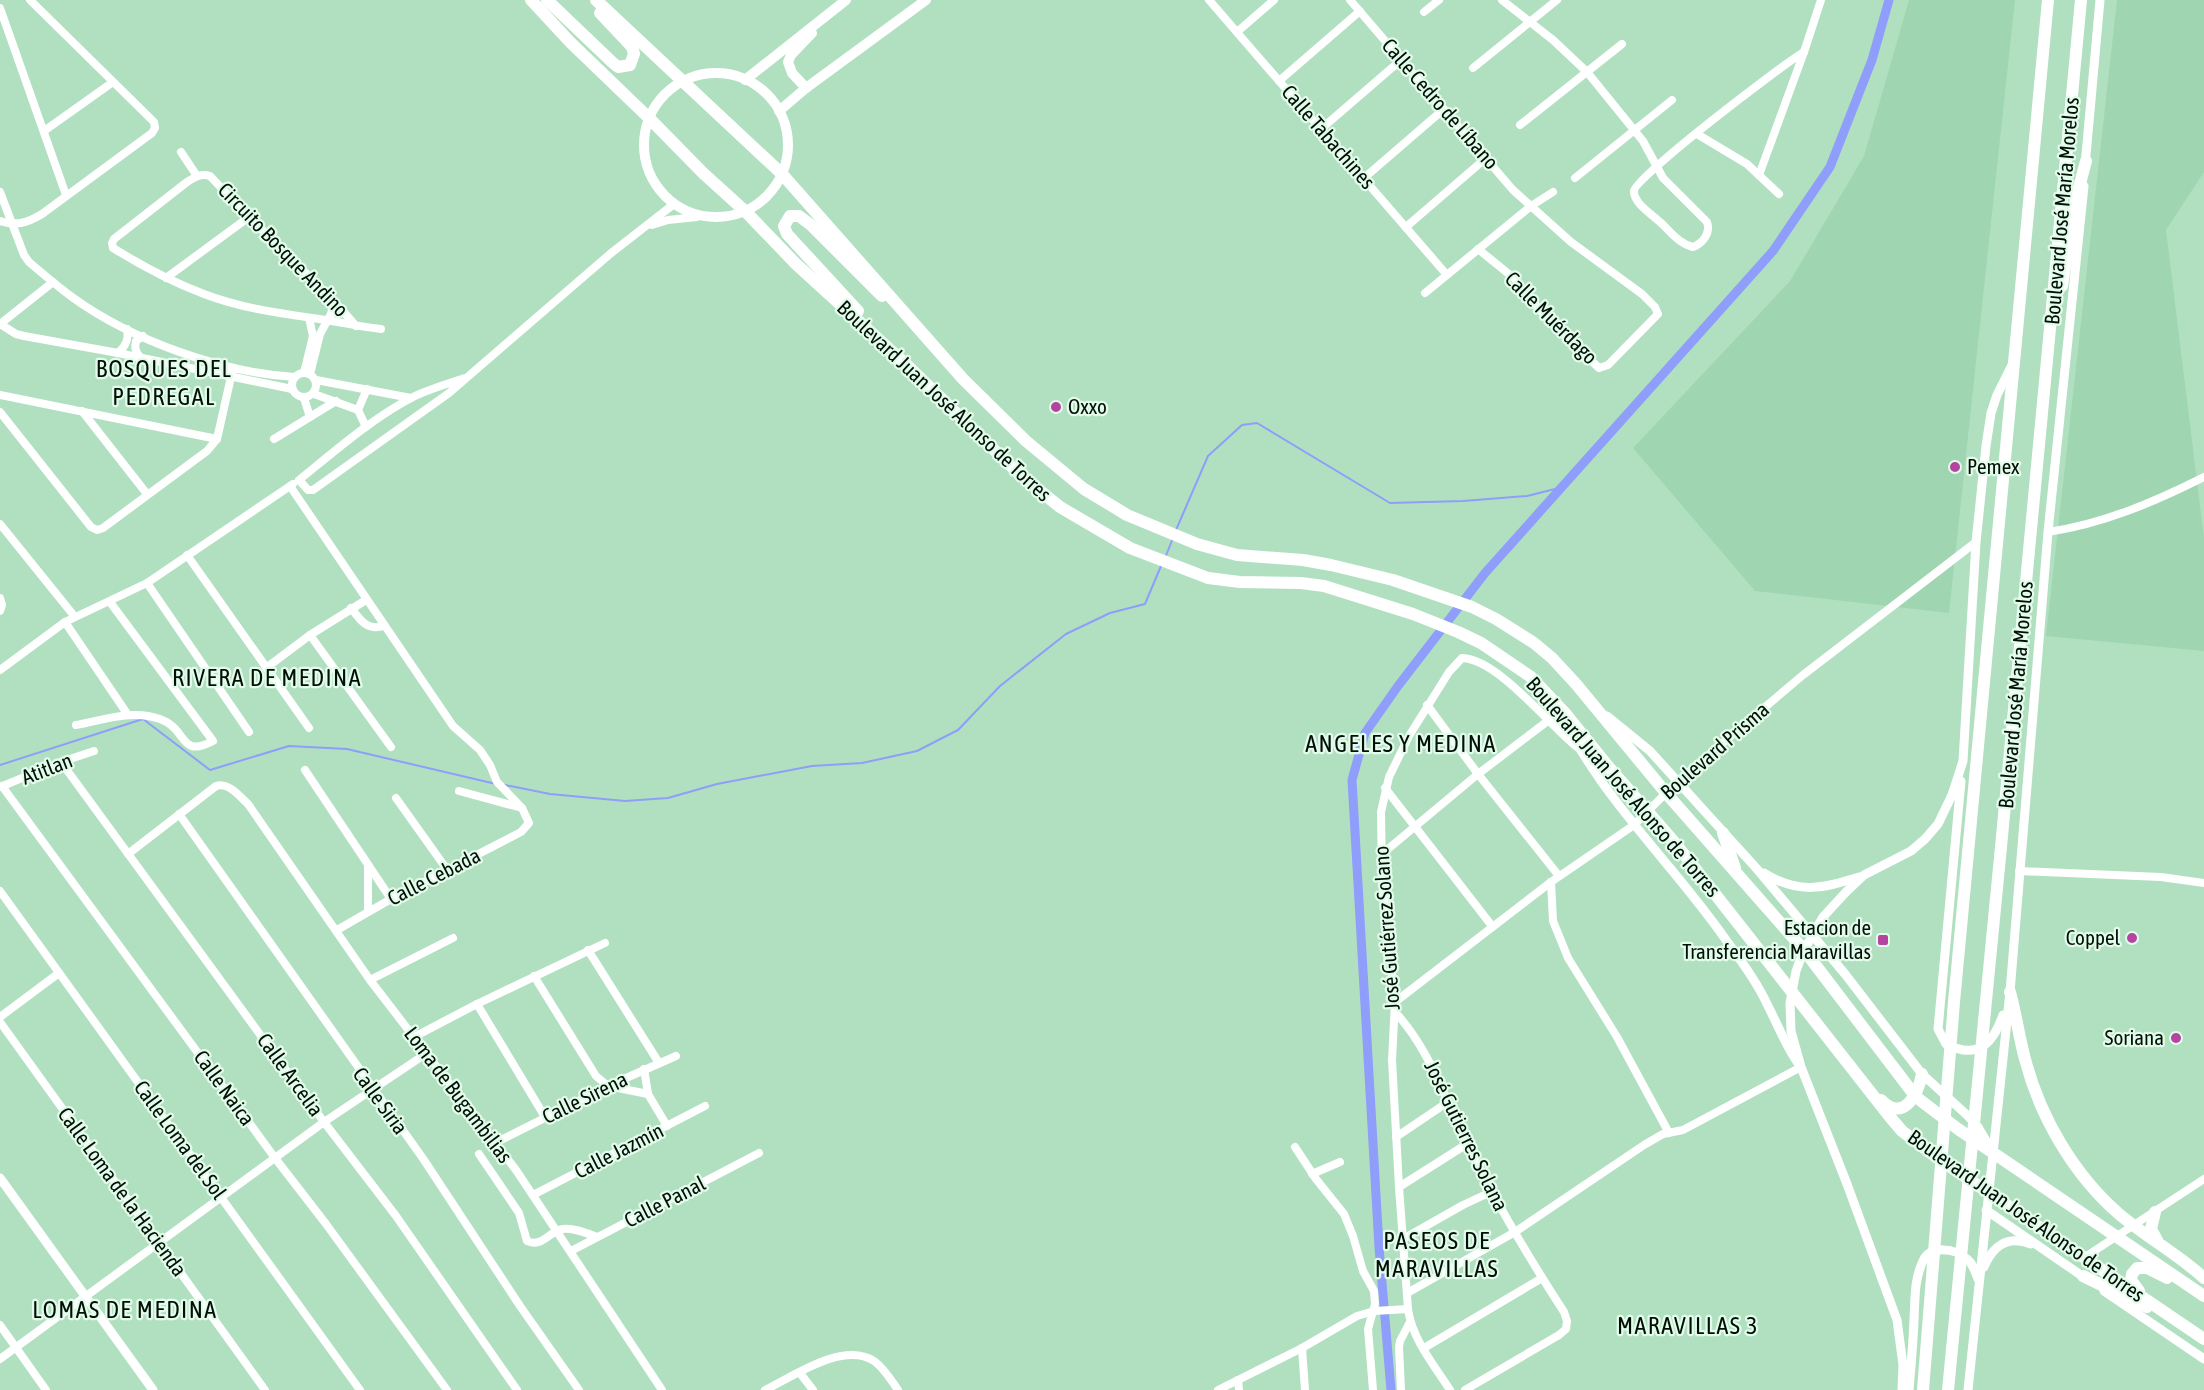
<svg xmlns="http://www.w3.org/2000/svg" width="2204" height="1390" font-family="'Asap Condensed',sans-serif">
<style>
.built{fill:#9fd6b1}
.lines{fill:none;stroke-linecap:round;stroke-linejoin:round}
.stream{stroke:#8e9efa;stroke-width:2}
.canal{stroke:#8e9efa;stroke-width:9}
.minor{stroke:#fff;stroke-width:8}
.tertiary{stroke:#fff;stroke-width:9}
.secondary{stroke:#fff;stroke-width:10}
.primary{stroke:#fff;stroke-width:12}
.poi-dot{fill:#b444a0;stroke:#e3fbea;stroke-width:2}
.labels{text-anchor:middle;stroke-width:4.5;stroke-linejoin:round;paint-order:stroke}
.street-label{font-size:21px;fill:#011006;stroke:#e3fbea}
.poi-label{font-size:21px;fill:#011006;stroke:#e3fbea;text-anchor:end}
.quarter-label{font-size:24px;letter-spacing:1.5px;fill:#011006;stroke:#e3fbea}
</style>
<rect width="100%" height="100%" fill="#b1e0c0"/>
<!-- built -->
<g class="built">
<path d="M1909,0H2015L1949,613L1755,591L1633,448L1790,281L1864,156Z"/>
<path d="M2117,0H2204V172L2166,230L2204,538V651L2046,636Z"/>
</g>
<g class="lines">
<!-- stream -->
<g class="stream">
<path d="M1176,530L1208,456L1242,425L1257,423L1390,503L1463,501L1527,496L1563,487"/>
<path d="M1165,558L1173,538"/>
<path d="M0,765L143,719L210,770L289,746L347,749L496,784"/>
<path d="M505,785L550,794L625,801L668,798L717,784L812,766L862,763L917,751L958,730L1000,686L1066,634L1110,613L1145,604L1161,566"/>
</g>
<!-- canal -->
<path class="canal" d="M1391,1390L1379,1247L1352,780L1365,733L1398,686L1485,573L1773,251L1830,167L1872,60L1889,0"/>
<!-- minor -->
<g class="minor">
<path d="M1209,0L1447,275"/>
<path d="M1350,0L1513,190L1571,242L1642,294L1655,307L1658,314L1608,365L1599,368L1548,320L1515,279L1478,249"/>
<path d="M1502,0L1553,40L1587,72L1643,141L1663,178L1707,222C1711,233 1703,243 1693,247C1679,244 1670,231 1660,222C1653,215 1633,203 1634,191C1634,178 1783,64 1804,52"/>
<path d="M0,8L66,195"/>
<path d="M1424,12L1439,0"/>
<path d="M1237,32L1274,0"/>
<path d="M1473,68L1557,0"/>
<path d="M1279,81L1360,11"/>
<path d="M1520,125L1622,44"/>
<path d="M1321,129L1401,60"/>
<path d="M44,131L113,82"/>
<path d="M1697,134L1747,164L1779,194"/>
<path d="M181,152L197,176"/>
<path d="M1759,175L1804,52L1821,0"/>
<path d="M1364,178L1444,109"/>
<path d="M1575,178L1672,100"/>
<path d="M0,192L24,255L29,262C43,274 57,286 72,297C131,340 223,373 295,377"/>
<path d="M0,221C17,226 27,223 42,214L152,133L155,128L154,122L30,0"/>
<path d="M652,225L668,220L697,217"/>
<path d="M1406,227L1486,158"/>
<path d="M166,278L249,217"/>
<path d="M1425,293L1531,206L1553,192"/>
<path d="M0,324L16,334L24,336L118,353L292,389"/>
<path d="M0,324L53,282"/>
<path d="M356,326L334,301L249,217L210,176C201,173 195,177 187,182L114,239L112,243L113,248C142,266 172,282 204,294C243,309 285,314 326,320C345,323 363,327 381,329"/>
<path d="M118,353C126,346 129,339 127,329"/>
<path d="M141,358C136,352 134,349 136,341L143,336"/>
<circle cx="304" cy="385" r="12"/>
<path d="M304,373L313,336L309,318"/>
<path d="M310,374L320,334L331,314L334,301"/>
<path d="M465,378C447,384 429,389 413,397C371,419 335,451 299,480L308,490H313L449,393L610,254L674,204"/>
<path d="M316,380L411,398"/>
<path d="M314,394L358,410L366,427"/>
<path d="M0,395L217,439"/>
<path d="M304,398L310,417"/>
<path d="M358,410L367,389"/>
<path d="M82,411L147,494"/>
<path d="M0,412L91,527L97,530L103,528L207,451L217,439L233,368"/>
<path d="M274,439L336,401"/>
<path d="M290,486L453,726L480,750L490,765L497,782L522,808"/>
<path d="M0,524L75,617"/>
<path d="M2048,532C2103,524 2154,502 2204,477"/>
<path d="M187,555L309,728"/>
<path d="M147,583L249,732"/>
<path d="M0,598L2,605L0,611"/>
<path d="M351,608C361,621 367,631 384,626"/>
<path d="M65,622L128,715"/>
<path d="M310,635L391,747"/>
<path d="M266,668L310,635L366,600"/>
<path d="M0,670L65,622L147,583L293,484"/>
<path d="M1427,705L1478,774L1559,876"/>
<path d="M76,725C104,720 132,709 160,719C188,729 179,759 213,741L110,602"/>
<path d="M61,762L324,1122L396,1216L517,1390"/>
<path d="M305,770L391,899"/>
<path d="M2,786L275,1158L326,1224L447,1390"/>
<path d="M0,787L61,762L94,751"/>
<path d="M1385,788L1492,926"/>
<path d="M396,798L448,871"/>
<path d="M179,814L424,1160L520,1306L579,1390"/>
<path d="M128,854L216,786C229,782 239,796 248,804L370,980L516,1170L662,1390"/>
<path d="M1382,854L1478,774L1549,720"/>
<path d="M368,865V911"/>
<path d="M2019,871L2161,877L2204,883"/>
<path d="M1551,882L1553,921L1568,958L1617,1037L1669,1133"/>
<path d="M0,891L360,1390"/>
<path d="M337,930L391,899L521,832L529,823L522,808L459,791"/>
<path d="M588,950L659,1063"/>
<path d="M534,976L596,1076L608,1086L648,1094L667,1126"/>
<path d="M370,980L453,938"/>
<path d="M1395,1002L1551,882L1634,825L1677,782L1726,740L1803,675L1976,542"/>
<path d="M477,1004L545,1117"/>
<path d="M1395,1012C1431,1051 1444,1098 1467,1145C1496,1202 1529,1258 1564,1312L1567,1321L1566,1329L1559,1335L1465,1390"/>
<path d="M0,1017L59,973"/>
<path d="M0,1022L265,1390"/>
<path d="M414,1037L477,1004L605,943"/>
<path d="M644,1069L648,1094"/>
<path d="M1396,1137L1448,1102"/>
<path d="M495,1143L608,1086L676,1056"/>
<path d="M1295,1147L1316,1179L1344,1214L1353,1236L1363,1271L1374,1291L1375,1304L1368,1329L1373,1390"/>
<path d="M479,1154L519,1213L527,1241C542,1248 549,1231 563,1229C575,1228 586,1233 597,1237"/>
<path d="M1312,1174L1340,1162"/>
<path d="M1399,1187L1467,1144"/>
<path d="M533,1195L705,1106"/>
<path d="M1403,1239L1463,1205L1493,1191"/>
<path d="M571,1251L759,1153"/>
<path d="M2085,1257L2204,1179"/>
<path d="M1409,1292L1515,1232L1644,1145L1663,1134L1683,1130L1801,1067"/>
<path d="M0,1325L46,1390"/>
<path d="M1302,1348L1305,1390"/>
<path d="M1424,1348L1542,1278"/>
<path d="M0,1359L324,1122L427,1053"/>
<path d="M800,1373L813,1390"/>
<path d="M1238,1380L1239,1390"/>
<path d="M765,1390C794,1376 843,1341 874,1361C884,1368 891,1380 898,1390"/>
<path d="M1218,1390L1302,1348L1357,1316L1374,1311L1408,1309"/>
<path d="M1401,1390L1399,1347L1400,1341L1410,1322"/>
<path d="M1450,1390C1434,1365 1412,1339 1408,1309L1399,1187L1392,1060L1395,1002L1382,878L1381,812L1389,777L1409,736L1449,672L1462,658C1498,659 1549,725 1577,747"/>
</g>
<!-- tertiary -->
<g class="tertiary">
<path d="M2085,166L2100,0"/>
<path d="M1607,716L1650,751L1757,869L1845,974L1922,1074L1968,1116L1978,1127L1992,1151"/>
<path d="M1566,717C1572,741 1588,761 1601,781C1640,836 1688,885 1726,940C1741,961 1757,982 1768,1006C1778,1025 1785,1045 1798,1063"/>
<path d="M1961,781L1938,1029L1946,1044C1977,1060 1993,1044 2003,1015"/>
<path d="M1764,873C1799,895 1823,888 1859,877"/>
<path d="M0,1178L153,1390"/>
<path d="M1986,1210L2088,1280"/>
<path d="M1984,1267C1993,1245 2008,1235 2031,1244"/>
<path d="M2104,1291L2204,1359"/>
<path d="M1902,1390L1903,1365L1897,1320L1847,1184L1801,1067L1791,1031L1790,1003L1796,971L1804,950L1823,917L1846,892L1864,875L1911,851L1925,839L1938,824L1952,795L1963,761L1976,542L1986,446L1991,413L1997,395L2013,363"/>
<path d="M1909,1390C1911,1367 1913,1344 1914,1320C1915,1301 1914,1279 1923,1261C1930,1245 1955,1248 1967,1259C1973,1264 1975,1271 1978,1279"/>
<path d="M1968,1390L2010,992L2048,532L2084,186"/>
</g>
<!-- secondary -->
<g class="secondary">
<circle cx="716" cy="145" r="72"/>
<path d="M745,80L846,0"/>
<path d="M806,88L792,73L788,62L791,55L812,33"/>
<path d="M779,111L806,88L926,0"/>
</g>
<!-- primary -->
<g class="primary">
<path d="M531,0L571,43L649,118L703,173L746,212L796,264L910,368L1019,474L1060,507L1130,548L1208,578L1240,582L1301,583L1324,586L1413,614L1458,632L1481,643L1531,677L1565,713L1607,765L1675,843L1890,1117L1902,1131L1936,1157L2204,1339"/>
<path d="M547,0L612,62L618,67L630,65L634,54L632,47L600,13"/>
<path d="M596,0L782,174L963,379L1026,441L1084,489L1127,515L1197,544L1237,555L1303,560L1331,565L1393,580L1472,607L1496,619L1534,643L1552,658L1576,684L1666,793L1804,950L1916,1097L1958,1129L2204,1296"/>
<path d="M2062,286L2075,203L2086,161"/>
<path d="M858,311L787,234L784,226L790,216H799L811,225L882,296"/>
<path d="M1723,833L1735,868"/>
<path d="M2010,992C2016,1014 2019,1037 2025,1059C2040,1117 2074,1175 2119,1214C2146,1237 2178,1254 2204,1278"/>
<path d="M1881,1100C1903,1123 1918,1095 1922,1074"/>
<path d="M2155,1212L2151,1229L2157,1240"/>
<path d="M2083,1276L2147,1307"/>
<path d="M2139,1291L2131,1280L2132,1274L2137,1268H2147L2167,1278"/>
<path d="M1923,1390L1954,1002L2048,0"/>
<path d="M1948,1390L2001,847L2081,0"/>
</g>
</g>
<!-- markers -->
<g class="poi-dot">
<circle cx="1056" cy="407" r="6"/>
<circle cx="1955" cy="467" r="6"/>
<circle cx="2132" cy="938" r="6"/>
<rect x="1877" y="934" width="12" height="12" rx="3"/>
<circle cx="2176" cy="1038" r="6"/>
</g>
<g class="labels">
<!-- street labels -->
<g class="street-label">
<text transform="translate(1440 104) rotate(49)" y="7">Calle Cedro de Líbano</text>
<text transform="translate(1328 137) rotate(49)" y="7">Calle Tabachines</text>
<text transform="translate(2062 211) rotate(-85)" y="7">Boulevard José María Morelos</text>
<text transform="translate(283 250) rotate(46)" y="7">Circuito Bosque Andino</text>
<text transform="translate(1551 318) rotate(45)" y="7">Calle Muérdago</text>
<text transform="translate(944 401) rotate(43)" y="7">Boulevard Juan José Alonso de Torres</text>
<text transform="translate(2016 695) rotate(-85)" y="7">Boulevard José María Morelos</text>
<text transform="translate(1715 751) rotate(-41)" y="7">Boulevard Prisma</text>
<text transform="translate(47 769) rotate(-21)" y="7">Atitlan</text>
<text transform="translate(1623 787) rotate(49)" y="7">Boulevard Juan José Alonso de Torres</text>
<text transform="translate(434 877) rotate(-27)" y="7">Calle Cebada</text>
<text transform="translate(1387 928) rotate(-94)" y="7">José Gutiérrez Solano</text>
<text transform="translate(290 1075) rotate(54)" y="7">Calle Arcelia</text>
<text transform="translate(224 1088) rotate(54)" y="7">Calle Naica</text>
<text transform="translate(458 1095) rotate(53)" y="7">Loma de Bugambilias</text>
<text transform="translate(585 1098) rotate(-26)" y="7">Calle Sirena</text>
<text transform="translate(380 1101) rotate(54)" y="7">Calle Siria</text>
<text transform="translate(1466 1136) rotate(64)" y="7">José Gutierres Solana</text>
<text transform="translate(180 1140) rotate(54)" y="7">Calle Loma del Sol</text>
<text transform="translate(619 1151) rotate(-27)" y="7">Calle Jazmín</text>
<text transform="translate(122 1192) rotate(54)" y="7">Calle Loma de la Hacienda</text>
<text transform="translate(665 1202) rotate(-27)" y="7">Calle Panal</text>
<text transform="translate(2026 1216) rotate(35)" y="7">Boulevard Juan José Alonso de Torres</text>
</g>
<!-- poi labels -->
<g class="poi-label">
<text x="1068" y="414" text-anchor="start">Oxxo</text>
<text x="1967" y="474" text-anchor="start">Pemex</text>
<text x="1871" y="935">Estacion de<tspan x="1871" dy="24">Transferencia Maravillas</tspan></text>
<text x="2120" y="945">Coppel</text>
<text x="2164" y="1045">Soriana</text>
</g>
<!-- quarter labels -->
<g class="quarter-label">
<text x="164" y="377">BOSQUES DEL<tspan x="164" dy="28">PEDREGAL</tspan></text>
<text x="267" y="686">RIVERA DE MEDINA</text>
<text x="1401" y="752">ANGELES Y MEDINA</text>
<text x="1437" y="1249">PASEOS DE<tspan x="1437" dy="28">MARAVILLAS</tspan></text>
<text x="125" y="1318">LOMAS DE MEDINA</text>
<text x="1688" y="1334">MARAVILLAS 3</text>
</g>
</g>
</svg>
